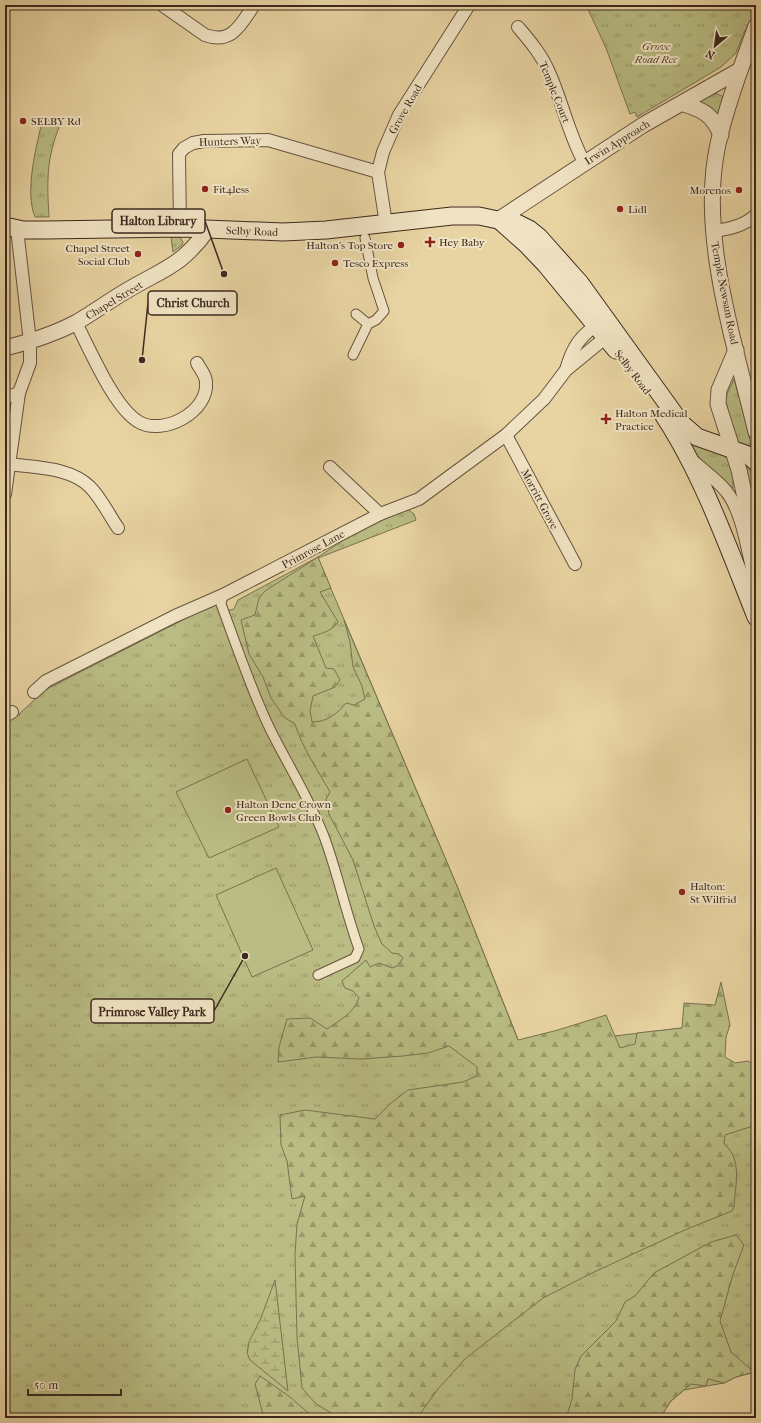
<svg xmlns="http://www.w3.org/2000/svg" width="761" height="1423" font-family="'IM FELL French Canon',serif">
<style>
.grass{fill:url(#grass-tufts);stroke:#7a7250}
.forest{fill:url(#forest-firs);stroke:#7a7250}
.wetland{fill:url(#wetland-marsh);stroke:#7a7250}
.pitch{fill:#b9bc83;stroke:#7a7250}
.lines{fill:none;stroke-linecap:round;stroke-linejoin:round}
.pedestrian-casing{stroke:#67533f;stroke-width:11}
.minor-casing{stroke:#67533f;stroke-width:14}
.tertiary-casing{stroke:#67533f;stroke-width:17}
.secondary-casing{stroke:#3c281e;stroke-width:19}
.pedestrian{stroke:#f0e3c3;stroke-width:9}
.minor{stroke:#f0e3c3;stroke-width:12}
.tertiary{stroke:#f0e3c3;stroke-width:15}
.secondary{stroke:#f0e3c3;stroke-width:17}
.poi-dot{fill:#8f2418;stroke:#f0e3c3;stroke-width:1.5}
.labels{text-anchor:middle;stroke-width:4;stroke-linejoin:round;paint-order:stroke}
.park-label{font-size:11px;font-style:italic;fill:#554632;stroke:#f0e3c3}
.street-label{font-size:11px;fill:#3c281e;stroke:#f0e3c3}
.poi-label{font-size:11px;fill:#3c281e;stroke:#f0e3c3;text-anchor:start}
.leader{fill:none;stroke:#3c281e;stroke-width:1.5}
.callout-dot{fill:#3c281e;stroke:#f0e3c3;stroke-width:1.5}
.callout{fill:#f0e3c3;stroke:#3c281e;stroke-width:1.5}
.callout-label{font-size:12px;text-anchor:middle;font-weight:bold;fill:#3c281e}
</style>
<defs>
<pattern id="grass-tufts" width="24" height="20" patternUnits="userSpaceOnUse"><rect width="24" height="20" fill="#b9bc83"/><path d="M3 7l-1-3M5 7V3M7 7l1-3M15 17l-1-3M17 17v-4M19 17l1-3" fill="none" stroke="#98996b"/></pattern>
<pattern id="forest-firs" width="22" height="20" patternUnits="userSpaceOnUse"><rect width="22" height="20" fill="#b9bc83"/><path d="M5 1l3.5 6h-7zM16 11l3.5 6h-7z" fill="#98996b"/></pattern>
<pattern id="wetland-marsh" width="20" height="14" patternUnits="userSpaceOnUse"><rect width="20" height="14" fill="#b9bc83"/><path d="M1 5h8M5 5V1M11 12h8M15 12V8" fill="none" stroke="#98996b"/></pattern>
</defs>
<rect width="100%" height="100%" fill="#e8d4a2"/>
<filter id="stains"><feTurbulence type="fractalNoise" baseFrequency=".005" numOctaves="4"/><feColorMatrix values="0 0 0 0 .2 0 0 0 0 .09 0 0 0 0 .02 0 0 0 .5 -.17"/></filter>
<radialGradient id="worn" r=".72"><stop offset=".6" stop-color="#630" stop-opacity="0"/><stop offset="1" stop-color="#630" stop-opacity=".3"/></radialGradient>
<!-- grass -->
<g class="grass">
<path d="M586,5H756V8L748,31L745,30L736,53L721,67L637,117L635,112L630,114L606,48Z"/>
<path d="M715,93L722,96L724,99L718,117L698,101Z"/>
<path d="M43,117L60,125C46,159 47,181 49,217H35C24,190 37,145 43,117Z"/>
<path d="M171,237H180L183,242L182,245L173,252Z"/>
<path d="M734,379L741,404L751,444L749,446L736,443L725,399Z"/>
<path d="M696,444L730,456L734,473L732,494L689,449Z"/>
<path d="M743,462L756,478V541Z"/>
<path d="M409,510L414,514L416,520L318,558L457,886L521,1047L699,1026L756,1105V1372L736,1377L724,1383L684,1390L671,1401L660,1418H5V722L17,716L45,690L214,604L219,608L222,612L234,609L238,600L318,557L351,535L402,511Z"/>
</g>
<!-- forest -->
<g class="forest">
<path d="M318,557L331,588L320,592L338,622C332,631 323,633 313,636L326,668L334,669L340,680L335,687L313,696L310,711L312,722C327,722 337,714 346,703L354,705L365,699L362,686L353,667L350,642L344,620L457,886L518,1040L558,1030L606,1015L620,1048L635,1044L637,1033L682,1028L684,1003L715,1005L721,982L730,1025L726,1037L725,1057L735,1063L748,1061L756,1066V1125L725,1135L724,1144C743,1159 735,1186 734,1207L732,1211L687,1229L592,1273L543,1298L466,1358L438,1389L417,1418H339L315,1403L302,1388L297,1337L295,1255L297,1224L305,1196L292,1199L287,1161L281,1145L280,1115L305,1110L375,1119L391,1103L408,1090L463,1082L477,1076V1067L449,1046L428,1053L403,1056L361,1059L316,1057L278,1062L279,1047L287,1019L310,1018L327,1029C340,1020 353,1014 359,998L353,991L345,988L342,981L366,960L370,967L379,963L392,968L397,966L403,958L399,954L392,953L382,944L374,926L353,860L329,814L326,799L330,792C317,769 303,749 295,724L284,717L271,698L263,677L249,654L241,620L255,615L259,598L265,591Z"/>
<path d="M736,1235L744,1245L733,1274L720,1321L731,1352L754,1372L736,1377L724,1383L708,1379L706,1386L691,1384L671,1401L660,1418H566L572,1399L575,1369L581,1356L616,1321L625,1302L635,1296L654,1273L711,1242Z"/>
<path d="M260,1376L290,1397L314,1418H264L255,1384Z"/>
</g>
<!-- wetland -->
<path class="wetland" d="M275,1280L288,1391L250,1360L247,1353L249,1342L261,1318Z"/>
<!-- pitch -->
<g class="pitch">
<path d="M247,759L279,827L209,858L176,792Z"/>
<path d="M276,868L313,950L252,977L216,895Z"/>
</g>
<g class="lines">
<defs>
<g id="pedestrian">
<path d="M356,314L368,324"/>
<path d="M353,355L368,324L376,320L384,311L373,278L365,238"/>
<path d="M223,595L221,604C237,647 251,690 271,731C289,767 311,801 325,839C338,875 346,913 359,949L355,958L318,975"/>
</g>
<g id="minor">
<path d="M162,5L205,35C232,45 241,24 254,5"/>
<path d="M518,27C529,40 541,54 548,70C562,100 568,133 584,162"/>
<path d="M386,224L378,172L383,152L399,115L469,5"/>
<path d="M180,228L179,154L184,148L193,143L204,141L268,140L378,172"/>
<path d="M713,231C730,229 743,226 756,215"/>
<path d="M76,323C90,349 114,408 139,422C163,436 209,412 206,382C206,375 200,369 197,363"/>
<path d="M566,370C573,345 581,335 602,321"/>
<path d="M5,398L19,393"/>
<path d="M506,435L575,564"/>
<path d="M694,462C704,471 717,480 726,491C744,513 748,556 756,585"/>
<path d="M10,464C36,468 70,467 90,487C101,498 109,515 118,528"/>
<path d="M330,467L380,514"/>
<path d="M5,494L19,393L30,363V342L17,229"/>
<path d="M34,692L46,681L175,616L223,595L380,514L419,499L506,435L544,399L566,370L611,333"/>
<path d="M5,716L12,712"/>
</g>
<g id="tertiary">
<path d="M756,26C742,65 727,104 718,144C698,234 735,344 756,432"/>
<path d="M684,104C703,110 713,115 721,135"/>
<path d="M498,220L643,125L740,70"/>
<path d="M5,348C29,342 55,334 77,322C94,312 109,301 126,291C163,269 182,266 208,229"/>
<path d="M736,350L719,390L718,404L739,470L756,548"/>
</g>
<g id="secondary">
<path d="M500,221L527,245L546,265L616,350"/>
<path d="M5,226L23,230H45L181,228L283,232L326,230L452,216H479L498,220H511L529,229L539,237L580,283L681,423L697,437L748,455L756,462"/>
<path d="M664,416C703,475 730,552 756,617"/>
</g>
</defs>
<!-- pedestrian casing -->
<use href="#pedestrian" class="pedestrian-casing"/>
<!-- minor casing -->
<use href="#minor" class="minor-casing"/>
<!-- tertiary casing -->
<use href="#tertiary" class="tertiary-casing"/>
<!-- secondary casing -->
<use href="#secondary" class="secondary-casing"/>
<!-- pedestrian -->
<use href="#pedestrian" class="pedestrian"/>
<!-- minor -->
<use href="#minor" class="minor"/>
<!-- tertiary -->
<use href="#tertiary" class="tertiary"/>
<!-- secondary -->
<use href="#secondary" class="secondary"/>
</g>
<!-- markers -->
<g class="poi-dot">
<circle cx="23" cy="121" r="4"/>
<circle cx="205" cy="189" r="4"/>
<circle cx="739" cy="190" r="4"/>
<circle cx="620" cy="209" r="4"/>
<path d="M428 236h4v4h4v4h-4v4h-4v-4h-4v-4h4z"/>
<circle cx="401" cy="245" r="4"/>
<circle cx="138" cy="254" r="4"/>
<circle cx="335" cy="263" r="4"/>
<path d="M604 413h4v4h4v4h-4v4h-4v-4h-4v-4h4z"/>
<circle cx="228" cy="810" r="4"/>
<circle cx="682" cy="892" r="4"/>
</g>
<g class="labels">
<!-- park labels -->
<g class="park-label">
<text x="656" y="50">Grove<tspan x="656" dy="13">Road Rec</tspan></text>
</g>
<!-- street labels -->
<g class="street-label">
<text transform="translate(555 92) rotate(68)" y="4">Temple Court</text>
<text transform="translate(405 109) rotate(-60)" y="4">Grove Road</text>
<text transform="translate(230 141) rotate(-2)" y="4">Hunters Way</text>
<text transform="translate(617 142) rotate(-32)" y="4">Irwin Approach</text>
<text transform="translate(252 231) rotate(2)" y="4">Selby Road</text>
<text transform="translate(725 293) rotate(79)" y="4">Temple Newsam Road</text>
<text transform="translate(114 300) rotate(-31)" y="4">Chapel Street</text>
<text transform="translate(633 372) rotate(53)" y="4">Selby Road</text>
<text transform="translate(540 499) rotate(62)" y="4">Morritt Grove</text>
<text transform="translate(313 549) rotate(-28)" y="4">Primrose Lane</text>
</g>
<!-- poi labels -->
<g class="poi-label">
<text x="31" y="125">SELBY Rd</text>
<text x="213" y="193">Fit4less</text>
<text x="731" y="194" text-anchor="end">Morenos</text>
<text x="628" y="213">Lidl</text>
<text x="439" y="246">Hey Baby</text>
<text x="393" y="249" text-anchor="end">Halton's Top Store</text>
<text x="130" y="252" text-anchor="end">Chapel Street<tspan x="130" dy="13">Social Club</tspan></text>
<text x="343" y="267">Tesco Express</text>
<text x="615" y="417">Halton Medical<tspan x="615" dy="13">Practice</tspan></text>
<text x="236" y="808">Halton Dene Crown<tspan x="236" dy="13">Green Bowls Club</tspan></text>
<text x="690" y="890">Halton:<tspan x="690" dy="13">St Wilfrid</tspan></text>
</g>
</g>
<!-- callouts -->
<path class="leader" d="M224 274L205 221M142 360L148 303M245 956L214 1011"/>
<g class="callout-dot">
<circle cx="224" cy="274" r="4"/>
<circle cx="142" cy="360" r="4"/>
<circle cx="245" cy="956" r="4"/>
</g>
<g class="callout">
<rect x="112" y="209" width="93" height="24" rx="4"/>
<rect x="148" y="291" width="89" height="24" rx="4"/>
<rect x="91" y="999" width="123" height="24" rx="4"/>
</g>
<g class="callout-label">
<text x="158" y="225">Halton Library</text>
<text x="193" y="307">Christ Church</text>
<text x="152" y="1016">Primrose Valley Park</text>
</g>
<!-- margin -->
<rect width="761" height="1423" fill="none" stroke="#e8d4a2" stroke-width="20"/>
<rect x="6" y="6" width="749" height="1411" fill="none" stroke="#3c281e" stroke-width="2"/>
<rect x="10" y="10" width="741" height="1403" fill="none" stroke="#3c281e"/>
<!-- north arrow -->
<g transform="translate(715 46) rotate(209)" stroke="#f0e3c3" stroke-width="3" paint-order="stroke">
<path d="M0-3L7 15L0 10L-7 15Z" fill="#3c281e"/>
<text y="-6" font-size="11" font-weight="bold" text-anchor="middle" fill="#3c281e">N</text>
</g>
<!-- scale -->
<path d="M28 1389v6h93v-6" fill="none" stroke="#3c281e" stroke-width="2"/>
<text x="34" y="1389" font-size="12" fill="#3c281e" stroke="#f0e3c3" stroke-width="3" paint-order="stroke">50 m</text>
<rect width="100%" height="100%" filter="url(#stains)"/>
<rect width="100%" height="100%" fill="url(#worn)"/>
</svg>
